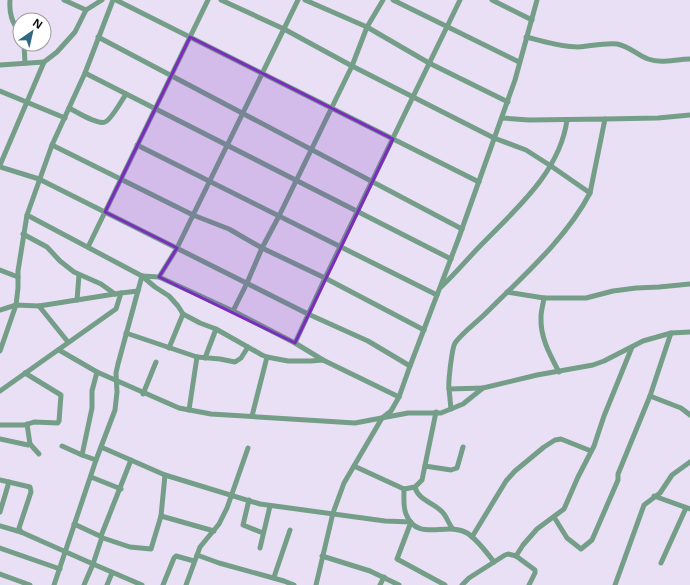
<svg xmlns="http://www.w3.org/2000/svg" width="690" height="585" font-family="'Noto Sans',sans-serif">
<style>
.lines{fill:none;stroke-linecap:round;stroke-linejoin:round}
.minor{stroke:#759e89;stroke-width:5}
.marked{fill:#7b2cbf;fill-opacity:0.2;stroke:#7b2cbf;stroke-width:3;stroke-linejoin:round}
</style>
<rect width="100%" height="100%" fill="#eae0f6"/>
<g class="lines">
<!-- minor -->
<g class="minor">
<path d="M10,0C9,14 12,22 20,33"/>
<path d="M64,0L86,10"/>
<path d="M116,0L479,182"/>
<path d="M221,0L284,29L352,66L494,138L526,150L551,166L590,193"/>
<path d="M305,0L367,27L429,63L508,102"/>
<path d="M393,0L519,62"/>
<path d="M492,0L532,20"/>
<path d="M98,37L462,229"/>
<path d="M526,37C543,41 560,47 578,47C591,46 604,43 617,44C629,46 637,55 648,59C662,64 675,59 690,59"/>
<path d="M24,44L25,63"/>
<path d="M0,65L44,62"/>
<path d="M85,73L451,259"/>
<path d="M0,91L65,118"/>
<path d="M69,108C77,112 97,125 105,122C111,120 122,100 126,94"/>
<path d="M605,119L658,118L690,115"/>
<path d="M52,145L193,215L229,229L262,248L325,278L424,330"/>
<path d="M137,145L437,295"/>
<path d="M0,165L44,62L57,52L75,32L86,10L102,0"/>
<path d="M0,167L39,179L308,314L368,341L410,366"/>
<path d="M23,234L47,247L60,261L74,272L101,284L115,294"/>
<path d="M88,247L208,0"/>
<path d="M0,270L18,277"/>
<path d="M142,276L155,287L169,296L178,306L183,314L200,323L216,329L262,355L267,357L288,361H311L323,360L399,397"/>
<path d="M142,276L159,277L233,311L295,343L323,360"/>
<path d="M159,277L177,248L298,0"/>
<path d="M441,287C456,273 469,257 483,243C518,207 560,171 567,120"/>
<path d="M507,292L544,298H586L613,291L636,288L659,287L690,284"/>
<path d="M544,298C543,305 541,311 541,317C540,337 550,355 559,372"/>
<path d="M77,300L79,275"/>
<path d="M39,306L68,342"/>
<path d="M0,310L16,305L39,306L121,293"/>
<path d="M233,311L247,283L262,248L279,216L352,66L367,27L383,0"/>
<path d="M126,333L197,357L220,359L235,362L241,358L248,347"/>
<path d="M295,343L325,278L460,0"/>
<path d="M169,348L183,314"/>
<path d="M59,350L97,372L179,408L211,414L355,423L408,413H441L463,404L483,388L537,375L593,365L604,361L643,341L671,333L690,332"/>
<path d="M0,351L16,305L18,288V271L27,215"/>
<path d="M205,358L216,329"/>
<path d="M483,388L449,389C448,382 452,348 455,343C463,332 476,323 486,313C522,277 566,239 590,193L605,119L529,120L502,118"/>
<path d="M449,389L451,409"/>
<path d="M0,391L113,311L116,309L121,293L138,291"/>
<path d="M143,394L156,362"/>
<path d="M650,396L681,408L690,415"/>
<path d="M189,410L197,357"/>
<path d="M252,416L267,357"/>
<path d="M0,425H25L34,422L58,423L59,421L61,395L25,373"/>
<path d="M0,439L28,445L30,444L27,424"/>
<path d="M30,444L39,454"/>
<path d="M62,446L82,455"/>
<path d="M101,447L165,475L260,504L385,521L411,522L397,559L445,585"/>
<path d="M96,460L82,455L92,408V391L97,372"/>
<path d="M354,466L404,489L415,487L422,480L436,412"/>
<path d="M425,466L451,470L457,468L463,447"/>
<path d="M91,477L121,489"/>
<path d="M0,480L30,487L31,492L19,528L21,532L93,564L84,585"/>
<path d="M415,487C418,501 436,503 444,514C447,518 449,524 452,528"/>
<path d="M404,489C404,496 403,507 406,514C417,543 447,521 467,533C475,538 488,554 494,562"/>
<path d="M654,496L690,509"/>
<path d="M249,500L243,525L263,533"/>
<path d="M0,512L9,482"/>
<path d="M161,516L214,531"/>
<path d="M554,517L567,538L581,549L592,540L618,480V474L650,396L671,333"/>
<path d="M74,524L102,537L93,564L142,585"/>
<path d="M0,526L21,532"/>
<path d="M101,536L131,460"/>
<path d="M472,537L506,481L515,471L544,447L555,440L561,439L591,451"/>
<path d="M103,538L130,547L151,549L161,516L165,475"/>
<path d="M0,548L60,569"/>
<path d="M260,548L270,506"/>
<path d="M197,555L219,563L284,581L294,585"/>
<path d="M322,556L370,571L399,585"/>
<path d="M516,556L535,570V573L529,585"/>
<path d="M661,563L686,508"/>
<path d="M0,574L30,585"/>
<path d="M274,577L290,530"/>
<path d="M54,585L96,460L115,410L117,392L116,373L118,364L142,276L27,215L52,145L85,73L113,0"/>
<path d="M107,585L112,573"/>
<path d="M163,585L174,558L176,556L194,561"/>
<path d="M186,585L200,547L219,524L227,508L248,448"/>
<path d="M316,585L333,513L344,483L382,418L391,411L399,397L410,366L458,240L515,80L537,0"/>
<path d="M380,585L384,577"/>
<path d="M462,585L469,578L505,555L508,554L516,556L523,545L537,529L564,509L578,477L594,446L604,416L632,347"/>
<path d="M615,585L644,505L660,493L672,475L690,462"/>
</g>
</g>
<!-- marked area -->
<path class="marked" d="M190,37L393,139L295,343L159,277L177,248L105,212Z"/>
<!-- north arrow -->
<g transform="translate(32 32) rotate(34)"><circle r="19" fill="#ffffff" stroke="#9e9da0"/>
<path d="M0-3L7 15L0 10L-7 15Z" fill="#2f6882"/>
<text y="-6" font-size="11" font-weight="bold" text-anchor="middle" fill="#0d0a11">N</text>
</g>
</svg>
